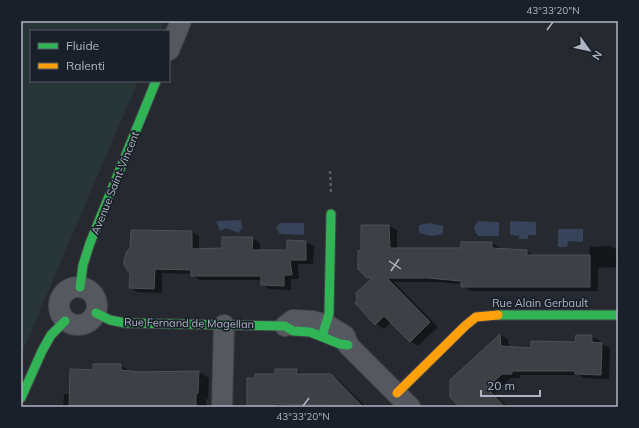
<svg xmlns="http://www.w3.org/2000/svg" width="639" height="428" font-family="Mulish,sans-serif">
<style>
.green{fill:#283638}
.water{fill:#374358}
.shadow{fill:#0007}
.building{fill:#3d4045;stroke:#4d5158}
.lines{fill:none;stroke-linecap:round;stroke-linejoin:round}
.street-casing{stroke:#424449;stroke-width:22}
.fast-casing{stroke:#424449;stroke-width:11}
.slow-casing{stroke:#424449;stroke-width:11}
.path{stroke:#5a5d63;stroke-width:2.5;stroke-dasharray:3 3;stroke-linecap:butt}
.street{stroke:#55585f;stroke-width:20}
.fast{stroke:#30b455;stroke-width:9}
.slow{stroke:#ff9f0a;stroke-width:9}
.ticks{fill:none;stroke:#afb5c2;stroke-width:1.5}
.labels{text-anchor:middle;stroke-width:3.5;stroke-linejoin:round;paint-order:stroke}
.street-label{font-size:11px;fill:#afb5c2;stroke:#1a2029}
.neatline{fill:none;stroke:#afb5c2;stroke-width:1.5}
.ticks-label{font-size:10px;text-anchor:middle;fill:#afb5c2}
</style>
<rect width="100%" height="100%" fill="#262a30"/>
<!-- green -->
<path class="green" d="M21,21H164L160,31H31V81H138L21,355Z"/>
<!-- water -->
<g class="water">
<path d="M241,220L242,227L239,233L226,228L220,231L216,221Z"/>
<path d="M478,221L499,222V236H478L475,231L474,227Z"/>
<path d="M510,221L536,222V235H528V239H519V236L510,235Z"/>
<path d="M280,223H304V235L280,234L276,228Z"/>
<path d="M430,223L443,226V234L431,236L419,233V225Z"/>
<path d="M558,229H583V242L568,241L567,247H558Z"/>
</g>
<!-- shadow -->
<g class="shadow">
<path d="M362,226H389L397,230V249H462L492,243L500,248V250L527,251L535,256H589L590,247L610,246L618,250L617,267L598,268V291H470L462,286V284L436,282H394L438,327L418,346L410,341L391,322L384,329L376,324L356,303L372,280L367,278L362,250Z"/>
<path d="M192,232L199,236V250L223,249L253,238L260,243V251H288L306,242L314,246L313,264H298L299,279H291V290L270,289L262,285V280H200L192,275V274L162,273V293L138,292L130,288Z"/>
<path d="M500,335L508,339L509,347L532,349L576,343L591,336L600,341V343L610,348L609,379L584,378L579,375H520V378H511L494,393L508,407H460L451,381Z"/>
<path d="M121,365L131,372H199L209,378L208,399H206V407H63L64,394H70L94,371Z"/>
<path d="M296,370L304,375H331L339,380L366,407H248L256,379Z"/>
</g>
<!-- building -->
<g class="building">
<path d="M361,225H389L390,248H461V242H492V248L527,250V255H590V287H461V281L428,278H387L430,322L410,342L384,316L375,325L355,303L357,300L356,293L372,278H367L358,269V251L361,250Z"/>
<path d="M131,230L192,231V249L222,248V237H253L252,250H287V240L306,241V260H290L292,275H284V286L261,285V276H191V270L155,269L154,289L129,288L130,274L124,265V260L127,251L130,248Z"/>
<path d="M500,334L501,346L531,348V341L575,342L576,335H592V342L602,343L601,375L575,374V371H512V374H502L487,388L505,407H459L450,397V380Z"/>
<path d="M93,364H121V370L139,372L199,371L198,393L196,394V407H69L70,369L93,370Z"/>
<path d="M275,369H297V374H331L363,407H328L330,405L275,404V407H247V378H255V374H275Z"/>
</g>
<g class="lines">
<defs>
<g id="street">
<path d="M169,50L181,21"/>
<circle cx="78" cy="306" r="19"/>
<path d="M285,326L293,320L312,321L327,325L345,336L348,345L410,407"/>
<path d="M222,407L224,325"/>
</g>
<g id="fast">
<path d="M80,287L83,265L90,243L156,81"/>
<path d="M96,313L110,320L125,323L285,326L293,331L310,332L340,344L348,345"/>
<path d="M498,315H618"/>
<path d="M322,336L329,314L331,214"/>
<path d="M21,398L42,351L51,335L65,321"/>
</g>
<path id="slow" d="M397,393L465,326L476,317L498,315"/>
</defs>
<!-- street casing -->
<use href="#street" class="street-casing"/>
<!-- fast casing -->
<use href="#fast" class="fast-casing"/>
<!-- slow casing -->
<use href="#slow" class="slow-casing"/>
<!-- path -->
<path class="path" d="M330,171L331,194"/>
<!-- street -->
<use href="#street" class="street"/>
<!-- fast -->
<use href="#fast" class="fast"/>
<!-- slow -->
<use href="#slow" class="slow"/>
</g>
<!-- ticks -->
<path class="ticks" d="M547,30L553,22M389,261L401,269M391,271L399,259M303,406L309,398"/>
<g class="labels">
<!-- street labels -->
<g class="street-label">
<text transform="translate(115 183) rotate(-68)" y="4">Avenue Saint-Vincent</text>
<text x="540" y="307">Rue Alain Gerbault</text>
<text transform="translate(189 323) rotate(1)" y="4">Rue Fernand de Magellan</text>
</g>
</g>
<!-- border -->
<rect width="639" height="428" fill="none" stroke="#1a2029" stroke-width="44"/>
<!-- legend -->
<rect x="30" y="30" width="140" height="52" fill="#1a2029" stroke="#565c66"/>
<rect x="38" y="43" width="20" height="6" fill="#30b455" stroke="#565c66"/>
<text x="66" y="50" font-size="12" fill="#afb5c2">Fluide</text>
<rect x="38" y="63" width="20" height="6" fill="#ff9f0a" stroke="#565c66"/>
<text x="66" y="70" font-size="12" fill="#afb5c2">Ralenti</text>
<!-- north arrow -->
<g transform="translate(589 50) rotate(123)" stroke="#1a2029" stroke-width="3" paint-order="stroke">
<path d="M0-3L7 15L0 10L-7 15Z" fill="#afb5c2"/>
<text y="-6" font-size="11" font-weight="bold" text-anchor="middle" fill="#afb5c2">N</text>
</g>
<!-- scale -->
<path d="M481 390v6h59v-6" fill="none" stroke="#afb5c2" stroke-width="2"/>
<text x="487" y="390" font-size="12" fill="#afb5c2" stroke="#1a2029" stroke-width="3" paint-order="stroke">20 m</text>
<rect x="22" y="22" width="595" height="384" class="neatline"/>
<g class="ticks-label">
<text x="553" y="14">43°33'20"N</text>
<text x="303" y="420">43°33'20"N</text>
</g>
</svg>
